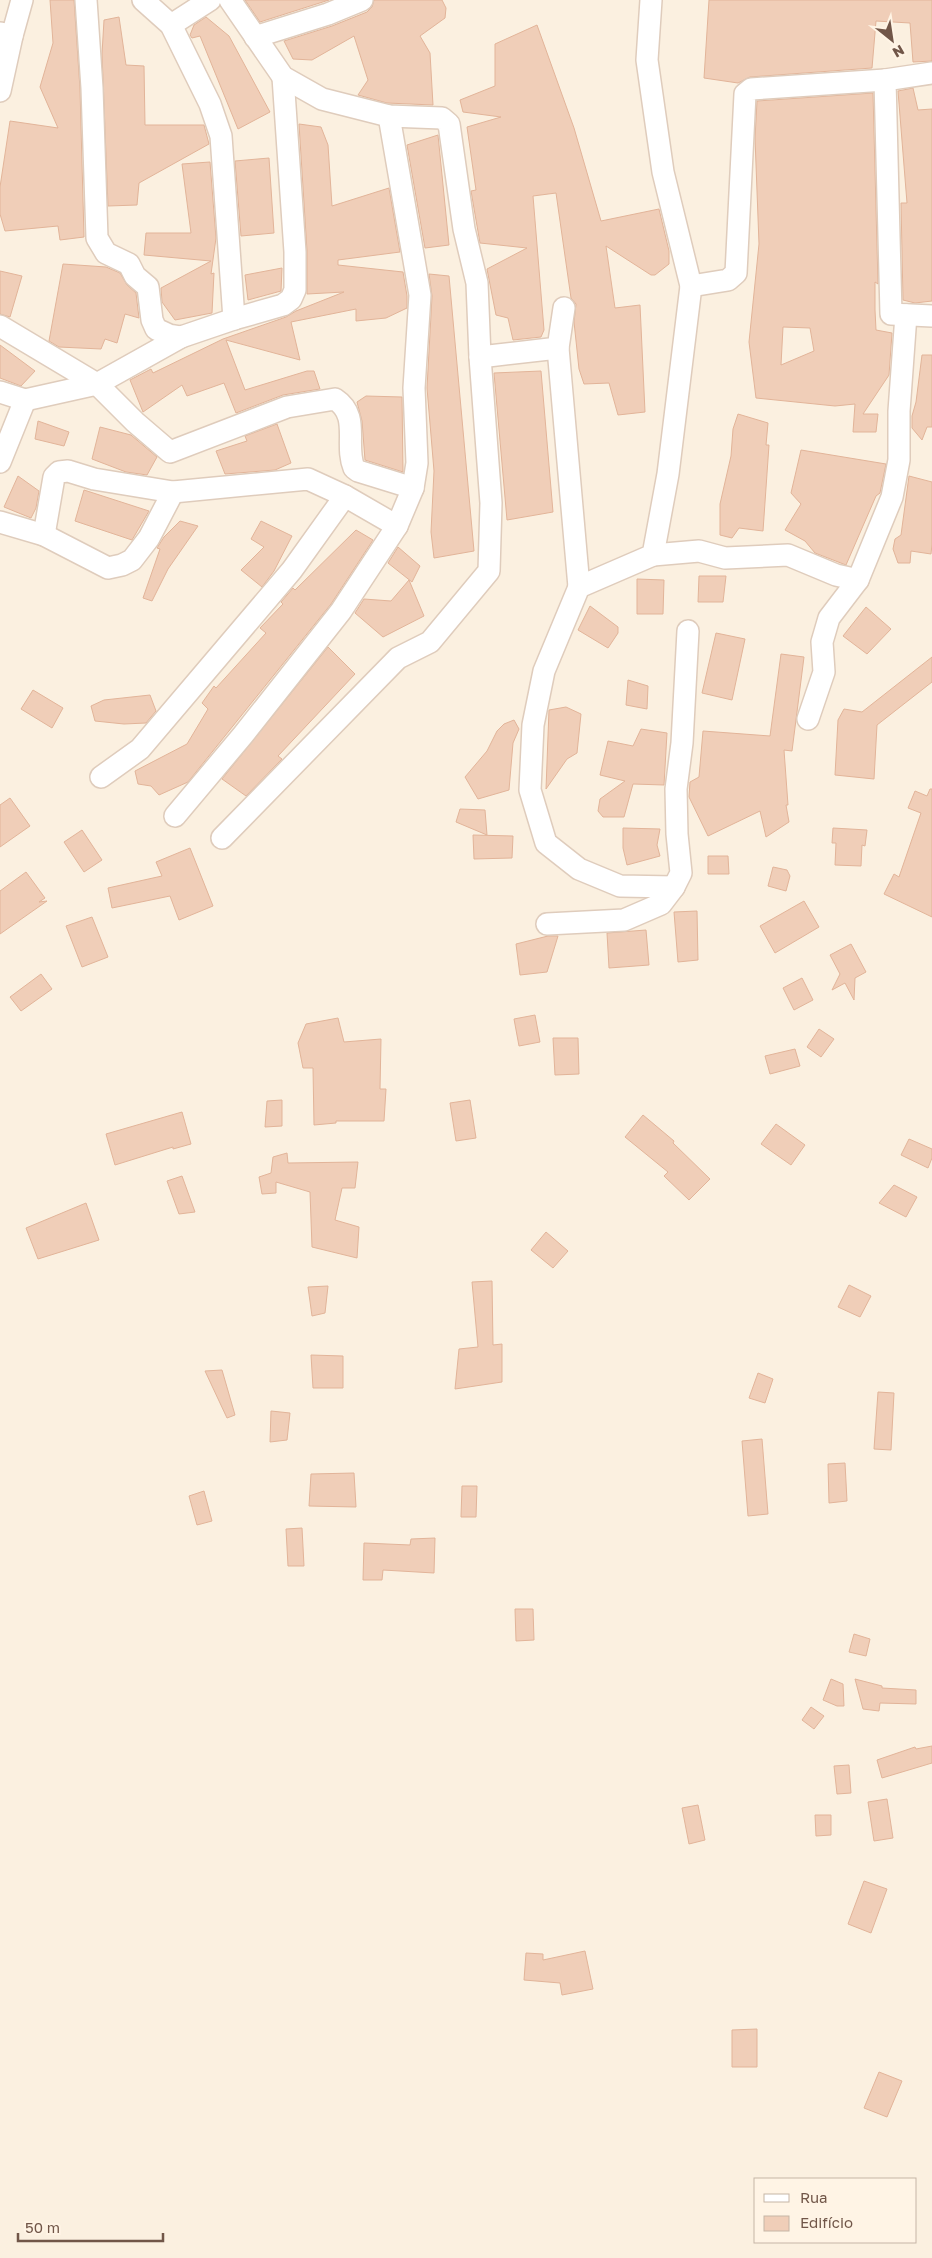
<svg xmlns="http://www.w3.org/2000/svg" width="932" height="2258" font-family="'Golos Text',sans-serif">
<style>
.building{fill:#f0ceb8;stroke:#e2b499;fill-rule:evenodd}
.lines{fill:none;stroke-linecap:round;stroke-linejoin:round}
.minor-casing{stroke:#dfccbc;stroke-width:24}
.minor{stroke:#fff;stroke-width:21}
</style>
<rect width="100%" height="100%" fill="#fbf0e0"/>
<!-- building -->
<g class="building">
<path d="M50,0H74L80,89L84,237L60,240L58,226L5,231L0,214V187L10,121L58,128L40,87L53,43Z"/>
<path d="M245,0H329L260,22Z"/>
<path d="M374,0H442L446,8L445,18L420,36L430,53L433,105L387,103L358,95L368,80L354,36L312,60L293,59L284,41L332,26L367,12L372,7Z"/>
<path d="M709,0H932V61L913,62L910,23L876,21L872,68L750,77L738,83L704,78Z"/>
<path d="M119,17L126,65L144,66L145,125H204L209,144L139,183L137,205L108,206L102,54L104,20Z"/>
<path d="M206,17L229,36L270,112L238,129L200,36L192,38L190,35L194,25Z"/>
<path d="M537,25L574,128L601,221L659,209L669,251V264L655,275H651L606,246L615,308L640,305L645,412L618,415L609,383L584,384L579,369L574,322L576,304L571,298L556,193L533,196L544,330L541,337L513,340L508,318L496,315L487,269L527,248L480,243L471,191L476,190L467,127L501,117L463,112L460,100L495,86V44Z"/>
<path d="M913,88L918,110L932,109V301L915,303L903,300L901,203H907L898,91Z"/>
<path d="M873,93L878,284L875,282V310L876,330L892,333L889,375L863,414H878L876,432H853L855,404L835,406L756,398L749,342L759,244L755,138L757,101ZM783,327L810,328L814,351L781,365Z"/>
<path d="M299,124L321,127L328,145L332,206L389,188L400,252L338,260V265L403,272L407,296V308L386,318L356,321V309L291,322L300,360L226,340L245,390L307,371H314L320,389L283,395L236,413L224,383L187,396L182,385L143,412L130,380L151,369L153,373L223,339L286,317L296,311L344,292L307,294V251Z"/>
<path d="M438,135L449,245L425,248L407,145Z"/>
<path d="M269,158L274,233L241,236L235,161Z"/>
<path d="M210,162L216,238L211,274L214,273L212,313L175,320L162,302L161,288L211,261L144,255L146,233H191L182,164Z"/>
<path d="M63,264L106,267L120,273L127,285L136,293L139,318L125,314L117,343L105,339L101,349L59,347L49,341Z"/>
<path d="M282,268L281,291L248,300L245,275Z"/>
<path d="M0,271L22,276L10,317L0,314Z"/>
<path d="M429,274L449,276L474,551L434,558L431,532L434,471L427,388L432,296Z"/>
<path d="M0,345L35,371L21,386L0,378Z"/>
<path d="M922,355H932V427H927L922,440L912,428V416L916,402Z"/>
<path d="M541,371L553,512L507,520L494,373Z"/>
<path d="M366,396L402,397L403,472L365,460L362,421L357,402Z"/>
<path d="M738,414L768,423L766,445H769L763,531L739,528L732,538L720,535V504L731,456L733,429Z"/>
<path d="M38,421L69,432L64,446L35,439Z"/>
<path d="M277,424L291,463L275,470L225,474L216,451L247,441L245,436Z"/>
<path d="M100,427L131,435L157,457L147,475L126,472L92,459Z"/>
<path d="M801,450L886,464L880,493L876,496L846,565L815,553L805,541L785,530L801,504L791,493Z"/>
<path d="M18,476L39,491L36,508L31,518L4,507Z"/>
<path d="M909,476L932,482V544L931,554L911,551L910,563H898L893,549L895,539L901,535Z"/>
<path d="M84,490L149,511L132,540L75,521Z"/>
<path d="M180,521L198,526L168,569L152,601L143,598L160,549L157,548L164,537Z"/>
<path d="M261,521L292,536L274,571L262,587L241,570L264,547L251,539Z"/>
<path d="M356,530L373,540L331,604L188,782L159,795L151,786L138,784L135,771L187,744L208,709L202,703L214,686L216,688L266,633L260,628L283,604L281,602L293,588L295,590Z"/>
<path d="M398,547L420,566L412,582L388,563Z"/>
<path d="M699,576H726L723,602H698Z"/>
<path d="M637,579L664,580L663,614H637Z"/>
<path d="M409,580L424,616L383,637L355,613L364,599L391,601Z"/>
<path d="M590,606L618,627V633L608,648L578,630Z"/>
<path d="M866,607L891,629L867,654L843,636Z"/>
<path d="M716,633L745,639L732,700L702,693Z"/>
<path d="M328,647L355,674L278,756L282,759L246,796L222,779Z"/>
<path d="M781,654L804,657L792,751L784,750L788,805H786L789,822L766,837L760,811L708,836L689,797L690,782L699,777L703,731L770,736Z"/>
<path d="M932,657V682L877,725L874,779L835,775L838,720L844,709L862,712Z"/>
<path d="M628,680L648,686L647,709L626,705Z"/>
<path d="M33,690L63,708L52,728L21,709Z"/>
<path d="M150,695L156,711L146,723L124,724L95,721L91,706L104,700Z"/>
<path d="M566,707L581,714L577,753L567,759L546,789L549,710Z"/>
<path d="M514,720L519,729L513,743L509,790L478,799L465,777L487,751L497,731L504,724Z"/>
<path d="M641,729L667,733L664,785L633,784L624,817H603L598,811L600,799L625,781L600,775L608,741L633,746Z"/>
<path d="M930,789H932V917L884,894L894,874L899,877L921,813L908,808L915,791L927,796Z"/>
<path d="M10,798L30,826L0,847V805Z"/>
<path d="M460,809L485,810L487,835L456,822Z"/>
<path d="M623,828L660,829L657,845L660,856L627,865L623,848Z"/>
<path d="M833,828L867,830L865,846L862,845L861,866L835,865L836,843H832Z"/>
<path d="M82,830L102,860L84,872L64,842Z"/>
<path d="M473,835L513,836L512,858L474,859Z"/>
<path d="M190,848L213,906L179,920L170,896L112,908L108,888L162,876L156,862Z"/>
<path d="M708,856H728L729,874H708Z"/>
<path d="M773,867L787,870L790,876L786,891L768,886Z"/>
<path d="M26,872L45,898L39,902L47,901L0,934V891Z"/>
<path d="M804,901L819,927L775,953L760,926Z"/>
<path d="M697,911L698,960L678,962L674,912Z"/>
<path d="M92,917L108,957L82,967L66,926Z"/>
<path d="M646,930L649,965L609,968L607,933Z"/>
<path d="M548,936H558L547,972L520,975L516,944Z"/>
<path d="M851,944L866,972L855,978L854,1000L845,983L832,990L840,974L830,955Z"/>
<path d="M41,974L52,989L21,1011L10,997Z"/>
<path d="M802,978L813,1000L794,1010L783,988Z"/>
<path d="M535,1015L540,1042L519,1046L514,1019Z"/>
<path d="M338,1018L344,1042L381,1039L380,1089H386L384,1121H336V1123L314,1125L313,1068H303L298,1043L306,1024Z"/>
<path d="M819,1029L834,1039L821,1057L807,1047Z"/>
<path d="M553,1038H578L579,1074L555,1075Z"/>
<path d="M795,1049L800,1066L770,1074L765,1056Z"/>
<path d="M282,1100V1126L265,1127L267,1101Z"/>
<path d="M470,1100L476,1138L456,1141L450,1103Z"/>
<path d="M182,1112L191,1144L173,1149V1147L115,1165L106,1134Z"/>
<path d="M643,1115L674,1141L673,1143L710,1179L689,1200L664,1176L668,1172L625,1137Z"/>
<path d="M776,1124L805,1145L791,1165L761,1144Z"/>
<path d="M909,1139L932,1149V1158L928,1168L901,1155Z"/>
<path d="M287,1153L288,1163L358,1162L355,1188H342L335,1220L359,1227L357,1258L312,1247L310,1192L276,1182V1193L262,1194L259,1177L271,1173L273,1157Z"/>
<path d="M182,1176L195,1212L179,1214L167,1181Z"/>
<path d="M894,1185L917,1197L906,1217L879,1203Z"/>
<path d="M86,1203L99,1240L38,1259L26,1228Z"/>
<path d="M546,1232L568,1251L553,1268L531,1250Z"/>
<path d="M492,1281L493,1345L502,1344V1382L455,1389L459,1349L478,1347L472,1282Z"/>
<path d="M849,1285L871,1296L860,1317L838,1307Z"/>
<path d="M328,1286L325,1313L312,1316L308,1287Z"/>
<path d="M311,1355L343,1356V1388H313Z"/>
<path d="M222,1370L235,1415L227,1418L205,1371Z"/>
<path d="M758,1373L773,1379L765,1403L749,1398Z"/>
<path d="M878,1392L894,1393L891,1450L874,1449Z"/>
<path d="M271,1411L290,1413L287,1440L270,1442Z"/>
<path d="M762,1439L768,1514L748,1516L742,1441Z"/>
<path d="M845,1463L847,1501L829,1503L828,1464Z"/>
<path d="M354,1473L356,1507L309,1506L311,1474Z"/>
<path d="M462,1486H477L476,1517H461Z"/>
<path d="M204,1491L212,1521L197,1525L189,1496Z"/>
<path d="M302,1528L304,1566H288L286,1529Z"/>
<path d="M435,1538L434,1573L383,1570L382,1580H363L364,1543L410,1545L411,1539Z"/>
<path d="M515,1609H533L534,1640L516,1641Z"/>
<path d="M854,1634L870,1639L866,1656L849,1652Z"/>
<path d="M831,1679L843,1684L844,1706H837L823,1700Z"/>
<path d="M855,1679L882,1686V1688L916,1690V1704L880,1703L879,1711L863,1709Z"/>
<path d="M811,1707L824,1716L814,1729L802,1720Z"/>
<path d="M932,1746V1763L882,1778L877,1760L915,1747L916,1749Z"/>
<path d="M849,1765L851,1793L837,1794L834,1766Z"/>
<path d="M887,1799L893,1838L874,1841L868,1802Z"/>
<path d="M698,1805L705,1840L689,1844L682,1808Z"/>
<path d="M815,1815H831V1835L816,1836Z"/>
<path d="M864,1881L887,1889L871,1933L848,1924Z"/>
<path d="M585,1951L593,1989L562,1995L560,1983L524,1980L526,1953L543,1954V1960Z"/>
<path d="M757,2029V2067H732V2030Z"/>
<path d="M879,2072L902,2081L887,2117L864,2108Z"/>
</g>
<g class="lines">
<defs>
<g id="minor">
<path d="M86,0L92,88L97,238L106,253L129,264L135,276L148,287L152,320L156,329L169,335L181,337L234,319L283,305L291,299L295,290V252L283,77"/>
<path d="M143,0L171,25L210,104L221,136L234,319"/>
<path d="M230,0L283,77L322,99L389,116L442,118L449,124L464,229L477,283L480,357L558,348L564,308"/>
<path d="M651,0L647,60L663,172L691,286L668,474L653,555L579,587L544,671L533,725L530,790L546,843L579,869L620,886L674,887"/>
<path d="M171,25L210,0"/>
<path d="M0,33L12,36L22,0"/>
<path d="M255,37L328,14L362,0"/>
<path d="M932,73L885,80L891,314L932,316"/>
<path d="M0,91L12,36"/>
<path d="M691,286L728,280L736,273L745,94L751,89L885,80"/>
<path d="M0,326L97,384L135,422L170,452L287,407L335,399C361,416 344,444 354,468L358,471L413,488"/>
<path d="M558,348L579,587"/>
<path d="M0,392L25,400L97,384L181,337"/>
<path d="M0,462L25,400"/>
<path d="M0,522L44,535L108,568L122,565L132,560L149,538L173,492"/>
<path d="M44,535L54,477L59,472L68,471L94,479L173,492L308,479L345,496L397,526"/>
<path d="M653,555L699,551L725,558L788,555L836,575L858,580"/>
<path d="M808,719L824,672L822,642L829,618L858,580L892,497L899,460V411L906,315"/>
<path d="M101,777L140,749L292,570L345,496"/>
<path d="M175,816L243,735L341,611L397,526L413,488L417,463L414,388L420,295L389,116"/>
<path d="M222,838L398,658L430,642L489,571L491,503L480,357"/>
<path d="M547,924L624,920L661,904L674,887L681,873L677,834L676,789L682,743L688,631"/>
</g>
</defs>
<!-- minor casing -->
<use href="#minor" class="minor-casing"/>
<!-- minor -->
<use href="#minor" class="minor"/>
</g>
<!-- legend -->
<rect x="754" y="2178" width="162" height="65" fill="#fff4e5" stroke="#c6b5a6"/>
<rect x="764" y="2194" width="25" height="8" fill="#ffffff" stroke="#c6b5a6"/>
<text x="800" y="2203" font-size="15" fill="#715648">Rua</text>
<rect x="764" y="2216" width="25" height="15" fill="#f0ceb8" stroke="#c6b5a6"/>
<text x="800" y="2228" font-size="15" fill="#715648">Edifício</text>
<!-- north arrow -->
<g transform="translate(892 40) rotate(150)" stroke="#fff4e5" stroke-width="4" paint-order="stroke">
<path d="M0-4L9 19L0 12L-9 19Z" fill="#715648"/>
<text y="-8" font-size="14" font-weight="bold" text-anchor="middle" fill="#715648">N</text>
</g>
<!-- scale -->
<path d="M18 2233v8h145v-8" fill="none" stroke="#715648" stroke-width="2.5"/>
<text x="25" y="2233" font-size="15" fill="#715648" stroke="#fff4e5" stroke-width="4" paint-order="stroke">50 m</text>
</svg>
